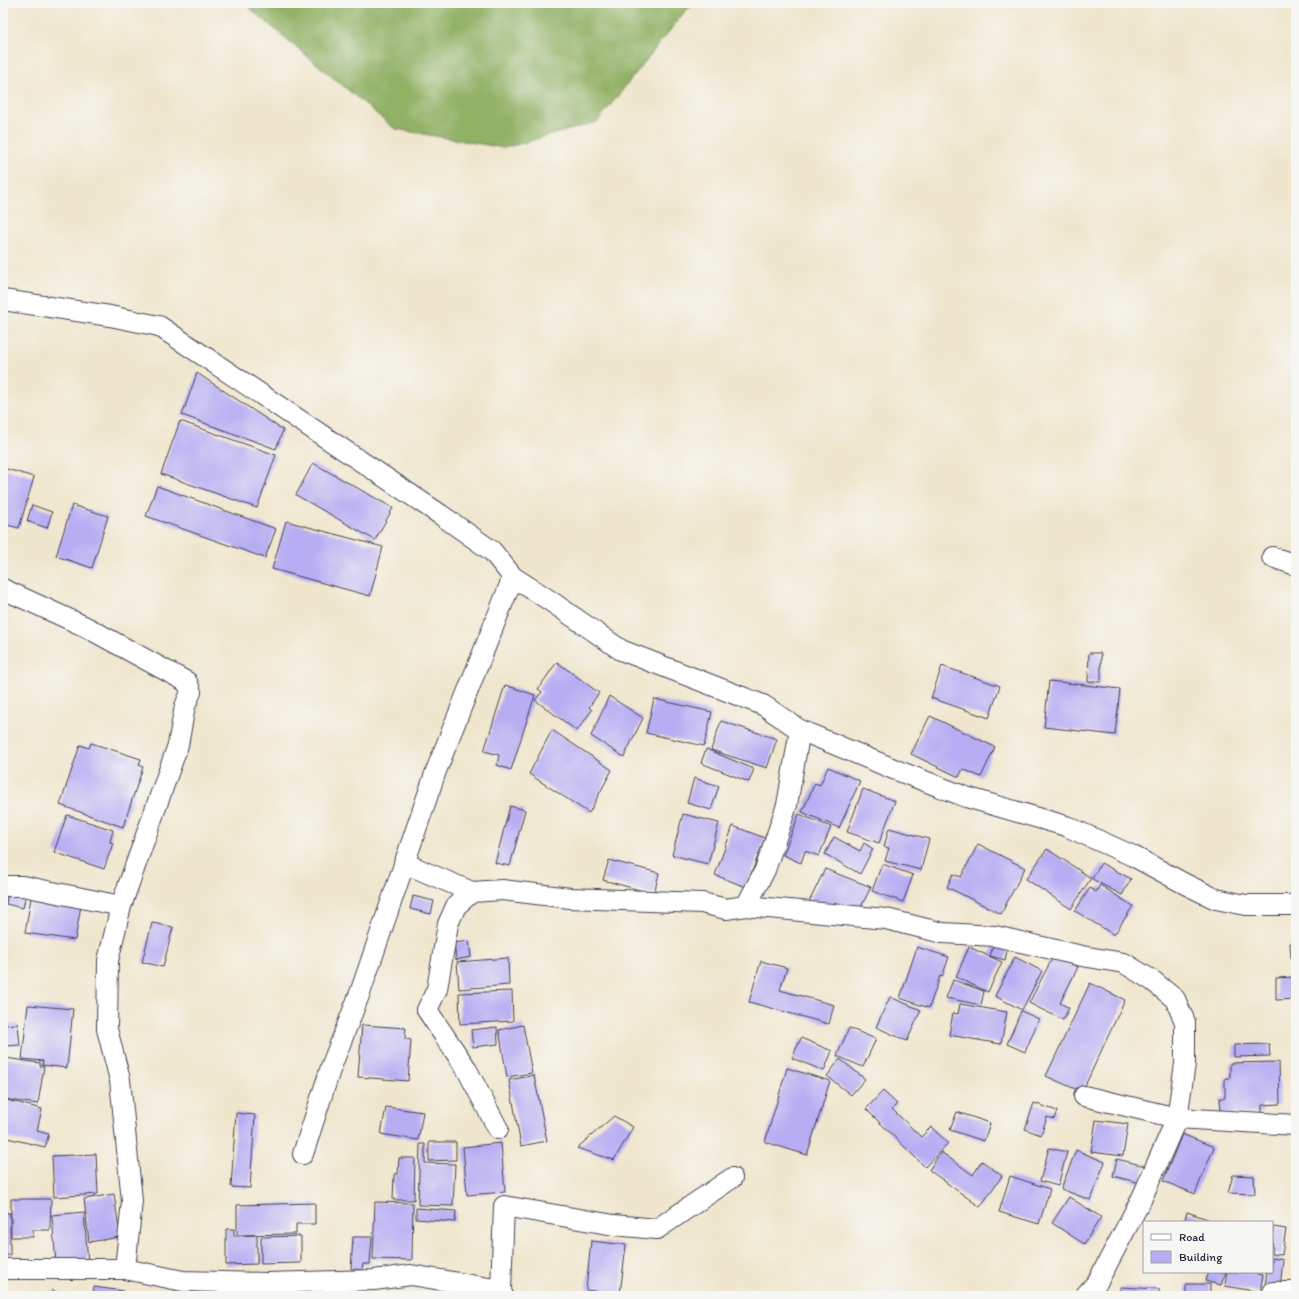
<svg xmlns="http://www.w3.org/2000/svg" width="1299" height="1299" font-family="Itim,sans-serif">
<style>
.forest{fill:#91b165;stroke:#5a6a50}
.building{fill:#b7adf3}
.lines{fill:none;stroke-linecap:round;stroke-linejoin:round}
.minor-casing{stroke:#413f51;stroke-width:22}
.minor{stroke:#fff;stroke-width:20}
</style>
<rect width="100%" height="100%" fill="#f6f6f2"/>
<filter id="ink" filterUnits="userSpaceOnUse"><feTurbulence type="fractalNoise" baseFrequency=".025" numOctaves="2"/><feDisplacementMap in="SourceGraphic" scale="8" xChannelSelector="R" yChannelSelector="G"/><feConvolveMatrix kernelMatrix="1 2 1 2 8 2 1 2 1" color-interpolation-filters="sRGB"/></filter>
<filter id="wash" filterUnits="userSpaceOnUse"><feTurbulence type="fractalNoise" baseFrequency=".012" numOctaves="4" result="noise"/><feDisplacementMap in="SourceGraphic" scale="16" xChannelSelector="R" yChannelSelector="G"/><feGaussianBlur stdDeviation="0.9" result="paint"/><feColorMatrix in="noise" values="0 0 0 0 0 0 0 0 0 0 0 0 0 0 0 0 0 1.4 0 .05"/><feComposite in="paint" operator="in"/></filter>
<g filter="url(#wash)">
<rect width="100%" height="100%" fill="#f0e6cd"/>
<!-- forest -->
<path class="forest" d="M242,3H697L686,10L597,122L504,148L395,129L246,5Z"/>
<g id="blocks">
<!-- building -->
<g class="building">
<path d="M197,373L283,430L276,449L182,415Z"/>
<path d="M180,421L276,455L257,508L161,474Z"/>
<path d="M313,463L393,508L375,540L296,495Z"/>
<path d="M3,468L34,477L19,528L3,524Z"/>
<path d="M157,486L276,529L265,558L146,516Z"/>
<path d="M32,505L52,512L47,528L27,521Z"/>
<path d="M72,505L108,516L92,568L56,556Z"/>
<path d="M286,521L383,547L370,596L272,569Z"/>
<path d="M1089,653H1101V682H1088Z"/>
<path d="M557,662L599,693L589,707L592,710L577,731L535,700L542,692L538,689Z"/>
<path d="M942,666L1000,686L989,718L931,698Z"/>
<path d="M1049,681L1120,689L1115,735L1044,727Z"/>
<path d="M505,685L535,695L511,770L497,765L499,755L484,751Z"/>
<path d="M609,696L643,718L624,757L591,736Z"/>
<path d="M654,699L712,712L704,746L646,733Z"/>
<path d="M930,716L995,747L981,777L963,769L959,777L911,754Z"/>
<path d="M721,721L777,739L767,768L711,750Z"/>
<path d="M552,730L612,770L589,813L529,774Z"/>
<path d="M91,743L141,759L139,765L143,767L123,827L60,805L80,745L89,748Z"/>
<path d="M706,749L754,769L749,782L701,763Z"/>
<path d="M828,767L860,781L839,828L802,812L815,783L820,785Z"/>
<path d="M694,778L719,786L711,810L687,803Z"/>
<path d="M863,789L895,801L879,843L847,832Z"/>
<path d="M510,806L525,810L510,866L495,863Z"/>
<path d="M683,814L719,823L708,864L672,855Z"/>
<path d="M799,814L831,827L819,856L805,851L801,863L783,855Z"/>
<path d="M67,815L113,830L110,842L113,843L104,869L54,852Z"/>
<path d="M733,826L765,838L746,887L715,875Z"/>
<path d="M889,828L929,839L921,870L885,861L889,848L884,847Z"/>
<path d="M834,837L860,851L864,843L873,849L860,874L825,854Z"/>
<path d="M978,844L1025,868L1001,914L947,887L953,874L961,877Z"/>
<path d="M1047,849L1091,878L1071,909L1026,879Z"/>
<path d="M609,860L659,873L654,894L603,880Z"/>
<path d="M1101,863L1131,879L1122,895L1092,879Z"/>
<path d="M882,864L913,875L903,902L872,891Z"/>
<path d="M825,869L871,887L857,915L808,904Z"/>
<path d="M1100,885L1133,906L1114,935L1075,911L1090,888L1096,892Z"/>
<path d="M8,891L26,894L23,908L6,904Z"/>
<path d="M413,896L434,901L431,914L410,909Z"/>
<path d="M31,898L81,905L75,940L25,933Z"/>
<path d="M152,923L173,927L163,967L142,962Z"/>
<path d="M469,941L471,957L456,960L454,943Z"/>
<path d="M994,943L1008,946L1005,960L990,956Z"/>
<path d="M1290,943H1296V958L1291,959Z"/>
<path d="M917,947L949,957L942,977L940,976L929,1008L900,998Z"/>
<path d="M969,947L1002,962L988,992L956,977Z"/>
<path d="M1054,955L1078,967L1060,1003L1069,1008L1063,1020L1029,1003Z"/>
<path d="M1015,957L1042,971L1022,1010L995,996Z"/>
<path d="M508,958L509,985L459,989L457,962Z"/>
<path d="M761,961L787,968L780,990L834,1005L829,1024L749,1002Z"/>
<path d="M1296,977V999L1276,1000V978Z"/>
<path d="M953,980L984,991L981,1005L946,998Z"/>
<path d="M1090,983L1125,1000L1082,1092L1046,1076Z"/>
<path d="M512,991L513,1021L460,1024L459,993Z"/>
<path d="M890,997L921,1010L907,1041L876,1027Z"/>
<path d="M960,1004L1007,1012L1001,1044L949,1035L953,1013L958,1014Z"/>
<path d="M28,1005L73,1009L67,1068L42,1065L43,1061L22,1059Z"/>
<path d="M1021,1011L1039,1019L1025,1052L1007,1044Z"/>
<path d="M18,1024L20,1045L4,1046L3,1025Z"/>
<path d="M362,1025L406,1028L405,1039L411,1040L408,1081L358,1077Z"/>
<path d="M523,1025L532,1073L507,1077L499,1030Z"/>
<path d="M497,1027L498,1044L473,1047L471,1030Z"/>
<path d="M849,1028L876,1039L863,1067L837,1056Z"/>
<path d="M801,1038L832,1051L824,1071L792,1058Z"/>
<path d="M1269,1044L1270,1056L1234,1057V1045Z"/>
<path d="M5,1058L40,1063V1066H44L38,1104L3,1099V1070Z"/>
<path d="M840,1059L865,1079L851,1095L827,1076Z"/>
<path d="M1279,1062L1280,1104L1262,1105V1113L1221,1114L1220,1098H1225V1078H1230V1063Z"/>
<path d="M787,1068L830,1081L807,1155L765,1142Z"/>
<path d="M534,1075L547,1141L521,1146L509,1080Z"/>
<path d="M883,1091L897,1104L892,1109L921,1137L931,1127L948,1143L925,1167L866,1109Z"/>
<path d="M3,1099L42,1109L37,1131L49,1134L45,1147L3,1137Z"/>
<path d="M1034,1103L1057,1111L1054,1119L1047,1117L1041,1135L1025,1129Z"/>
<path d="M386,1107L423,1112L418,1140L381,1134Z"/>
<path d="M957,1112L990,1123L984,1141L950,1130Z"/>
<path d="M236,1113L255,1115L250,1188L231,1187Z"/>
<path d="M614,1116L633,1127L614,1160L577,1148Z"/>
<path d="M1096,1120L1128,1124L1123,1156L1091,1152Z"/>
<path d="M1182,1134L1214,1147L1195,1194L1163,1181Z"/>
<path d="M429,1142H456V1160L429,1161Z"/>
<path d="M501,1143L505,1192L467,1195L463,1147Z"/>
<path d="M420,1144H425V1163L455,1164L453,1206L418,1205Z"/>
<path d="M1049,1148L1067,1152L1058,1186L1040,1181Z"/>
<path d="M1076,1150L1105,1162L1090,1200L1061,1189Z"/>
<path d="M941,1152L973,1175L982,1161L1002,1176L980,1207L929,1170Z"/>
<path d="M96,1154L98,1194L54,1197L52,1156Z"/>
<path d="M399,1158H415L414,1200H393L394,1174H398Z"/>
<path d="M1117,1159L1145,1166L1140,1183L1113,1176Z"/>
<path d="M1233,1175L1254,1176L1255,1194L1228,1193Z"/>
<path d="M1010,1176L1050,1189L1039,1224L999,1212Z"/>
<path d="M114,1194L120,1237L89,1242L84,1199Z"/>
<path d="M1069,1197L1101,1217L1084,1244L1052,1223Z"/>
<path d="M11,1199H51L50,1230H33V1237H11Z"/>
<path d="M375,1202L413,1203L412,1260L373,1259Z"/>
<path d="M315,1203V1224H296V1234L237,1235V1205Z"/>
<path d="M416,1208L456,1211L455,1222L416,1219Z"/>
<path d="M84,1212L88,1263L56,1265L52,1215Z"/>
<path d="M1187,1212L1216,1222H1184Z"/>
<rect x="3" y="1213" width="7" height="42"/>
<path d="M1273,1227L1286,1229L1282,1255L1272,1254Z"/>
<path d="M226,1229H234V1236L257,1235V1264L226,1265Z"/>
<path d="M301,1236V1263L261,1264V1237Z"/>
<path d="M353,1237H372L370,1264H363L362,1270L351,1269Z"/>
<path d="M591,1241L626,1245L620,1294L586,1290Z"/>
<path d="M1272,1258L1283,1260L1280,1287L1265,1286L1267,1272H1272Z"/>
<path d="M1208,1272H1226L1221,1285L1205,1281Z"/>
<path d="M1227,1272H1245L1263,1275L1260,1292L1225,1286Z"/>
<rect x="1186" y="1284" width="24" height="12"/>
<path d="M94,1287L123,1291L122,1296H93Z"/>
<path d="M1120,1287L1159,1289V1296H1120Z"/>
<path d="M175,1289L197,1293L196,1296H174Z"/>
<path d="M52,1290L66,1296H50Z"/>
</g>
</g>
</g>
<g filter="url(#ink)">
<use href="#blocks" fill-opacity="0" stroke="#413f51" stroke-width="1"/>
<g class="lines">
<defs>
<g id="minor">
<path d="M3,300L110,316L159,326L441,515L492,551L513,577L549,600L621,650L763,705L800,730L896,770L966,797L1066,826L1133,856L1185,884L1216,899L1246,905H1296"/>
<path d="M1272,557L1296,565"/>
<path d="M3,589L86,627L187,682L191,692L185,706L178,745L121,906L108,961L107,1029L120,1080L132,1201L125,1269"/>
<path d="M404,863L472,892"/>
<path d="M3,886H23L121,906"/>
<path d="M746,906L765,870L787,805L800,730"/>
<path d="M1084,1096L1177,1118L1296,1125"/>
<path d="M498,1129L466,1068L427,1010L437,989L448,924L456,906L472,892L502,890L570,898L702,903L726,909L746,906L886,919L943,933L995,936L1082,956L1124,963L1153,981L1175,999L1185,1022V1064L1177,1118L1141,1200L1098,1281L1085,1296"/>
<path d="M303,1154L331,1067L360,993L436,771L513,577"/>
<path d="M3,1269H125L183,1281L266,1283L374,1280L411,1275L501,1290L503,1296"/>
<path d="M501,1290L504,1206L614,1225L657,1229L732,1178"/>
<path d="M1272,1296L1273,1292H1296"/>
</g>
</defs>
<!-- minor casing -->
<use href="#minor" class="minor-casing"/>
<!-- minor -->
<use href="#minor" class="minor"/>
</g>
</g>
<!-- margin -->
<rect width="1299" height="1299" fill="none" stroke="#f6f6f2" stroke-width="16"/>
<!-- legend -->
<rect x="1143" y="1221" width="130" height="52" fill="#f6f6f2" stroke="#a1a1a9"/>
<rect x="1151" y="1234" width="20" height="6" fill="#ffffff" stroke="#a1a1a9"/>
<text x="1179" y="1241" font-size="12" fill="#22223b">Road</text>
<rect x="1151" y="1251" width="20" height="12" fill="#b7adf3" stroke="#a1a1a9"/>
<text x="1179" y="1261" font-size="12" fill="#22223b">Building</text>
</svg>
